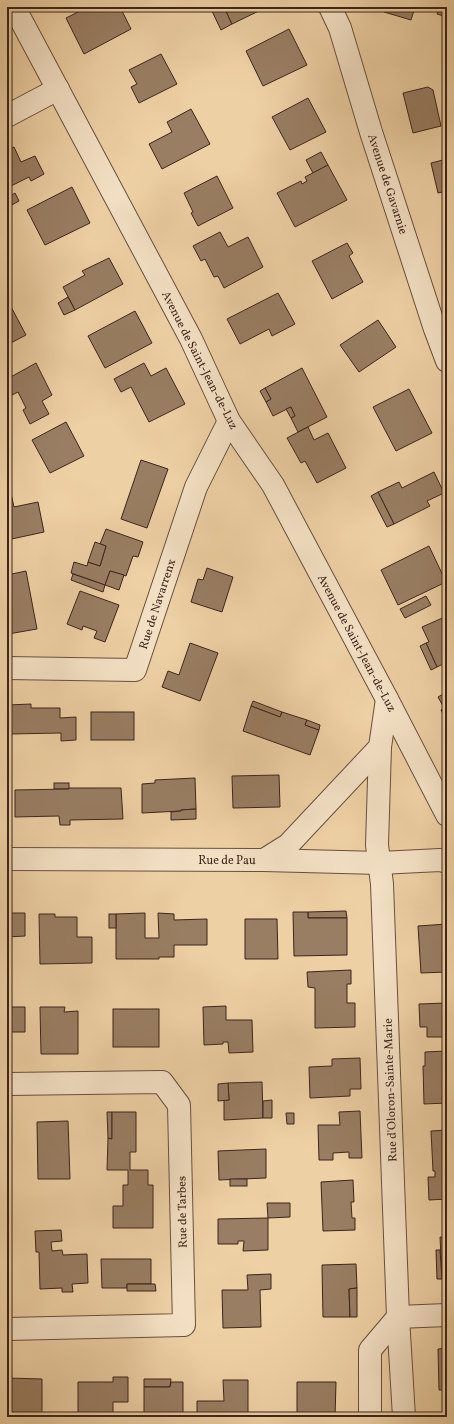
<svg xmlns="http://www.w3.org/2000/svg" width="454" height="1424" font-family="Vollkorn,serif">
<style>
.building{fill:#997e63;stroke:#3d251c}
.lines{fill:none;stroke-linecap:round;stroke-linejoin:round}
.minor-casing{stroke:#69503e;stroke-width:24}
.minor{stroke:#f3e0c4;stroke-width:22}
.labels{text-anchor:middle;stroke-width:3;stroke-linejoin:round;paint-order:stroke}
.street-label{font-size:12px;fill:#3d251c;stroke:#f3e0c4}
</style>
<rect width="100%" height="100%" fill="#edd0a4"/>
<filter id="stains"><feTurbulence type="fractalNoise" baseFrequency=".005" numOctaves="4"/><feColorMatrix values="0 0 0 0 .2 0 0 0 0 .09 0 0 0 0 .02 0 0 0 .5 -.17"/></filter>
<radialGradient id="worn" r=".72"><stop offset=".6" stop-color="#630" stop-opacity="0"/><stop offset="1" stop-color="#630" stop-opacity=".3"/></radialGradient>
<!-- building -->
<g class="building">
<path d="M88,7H120L131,29L84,54L66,18Z"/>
<path d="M210,7H224L232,24L221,30Z"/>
<path d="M224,7H267L232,24Z"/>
<path d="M386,7H415L411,20L384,12Z"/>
<path d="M439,7H447V17L437,14Z"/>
<path d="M289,29L307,65L263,86L246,51Z"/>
<path d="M161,54L177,84L139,103L131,87L137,84L129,70Z"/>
<path d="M428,87L433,90L441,126L413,133L403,93Z"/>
<path d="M308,98L326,132L290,150L272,117Z"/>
<path d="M191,109L210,144L162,169L149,144L172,132L167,122Z"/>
<path d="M14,147L21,162L35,156L44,174L31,181L29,177L7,188V151Z"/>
<path d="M321,152L328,165L313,173L306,160Z"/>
<path d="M447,159V191L438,193L431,163Z"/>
<path d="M328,165L347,200L295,227L277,193L301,181L302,184L307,181L305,177Z"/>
<path d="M217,176L233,208L198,226L191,213L193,212L184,193Z"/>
<path d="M72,187L90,223L45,245L27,210Z"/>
<path d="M15,193L19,201L10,206L7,198Z"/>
<path d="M220,232L228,247L248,237L263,267L224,288L218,276L214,277L205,259L201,261L193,246Z"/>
<path d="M347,243L353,253L349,256L363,282L332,299L312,261Z"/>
<path d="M109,258L123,284L75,310L63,287L85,275L82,271Z"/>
<path d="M278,293L295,324L272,336L269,329L240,344L227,319Z"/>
<path d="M68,297L75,310L64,315L58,303Z"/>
<path d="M9,303L26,335L7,345V304Z"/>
<path d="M135,311L152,343L105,368L88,336Z"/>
<path d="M378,320L396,347L359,372L340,345Z"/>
<path d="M36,363L52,395L42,401L49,414L30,424L23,410L26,408L18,392L12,395L7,385V379Z"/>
<path d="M144,363L151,376L166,368L185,404L149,422L131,387L121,392L114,379Z"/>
<path d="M302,368L327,417L298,432L291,418L295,416L291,407L273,416L266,402L271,399L265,388Z"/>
<path d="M265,388L271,399L266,402L260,391Z"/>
<path d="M409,389L432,433L396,451L373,407Z"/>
<path d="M291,407L295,416L291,418L286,409Z"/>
<path d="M66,422L84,456L50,473L32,440Z"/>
<path d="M308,427L314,440L328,433L346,468L317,483L305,461L301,463L287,438Z"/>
<path d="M141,460L168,469L147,528L121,519Z"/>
<path d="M434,472L444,493L427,501L430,506L394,524L378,492L399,482L402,488Z"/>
<path d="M7,489H10L14,507L38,502L44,532L7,540Z"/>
<path d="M378,492L394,524L387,527L371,496Z"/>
<path d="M106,529L143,542L138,557L133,556L126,576L110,571L105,585L71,573L74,562L87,566L88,562L100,566L106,546L100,544Z"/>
<path d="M95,542L106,546L100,566L88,562Z"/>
<path d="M429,546L446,582L398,605L381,570Z"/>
<path d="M207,568L233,577L222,612L191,602L198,579L203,580Z"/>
<path d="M26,571L37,629L8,634L7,575Z"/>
<path d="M110,571L124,575L119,590L105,585Z"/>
<path d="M73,574L105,585L103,592L71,580Z"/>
<path d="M80,591L119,605L105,642L94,638L97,631L83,626L82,630L67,624Z"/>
<path d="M426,596L431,605L405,618L400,609Z"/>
<path d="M447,616V662L437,667L426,643L429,642L422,627Z"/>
<path d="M190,643L218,653L200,701L162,687L168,671L179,675Z"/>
<path d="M426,643L437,667L431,670L420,646Z"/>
<path d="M447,692V722L441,710L444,708L438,697Z"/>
<path d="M253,701L282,712L280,717L251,706Z"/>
<path d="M31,704V708H60V718L76,717V740L61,741V733L9,734L8,705Z"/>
<path d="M251,706L280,717L282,712L307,720L305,725L319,730L310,755L243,731Z"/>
<rect x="91" y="712" width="43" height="28"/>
<path d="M307,720L320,725L319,730L305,725Z"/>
<path d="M279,775L280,807L233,808L232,776Z"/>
<path d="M195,778L196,809L181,810V811L142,813V784L155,783V780Z"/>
<rect x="54" y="783" width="15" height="6"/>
<path d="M69,788H121L123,819L70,820V825H60L59,816L15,817V790L69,789Z"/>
<path d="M196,809V819L171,820V812L181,811V810Z"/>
<path d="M346,911L347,918H308V912Z"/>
<path d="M293,912H308V918H347V955L294,956Z"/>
<path d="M7,913H25V936L7,937Z"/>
<path d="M145,913V938H159L158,913L174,914V920L207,919V945H174V957H159V959H116V914Z"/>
<path d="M39,914H55V917H77V937H92V963L40,964Z"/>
<rect x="109" y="914" width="7" height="14"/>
<path d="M245,919H277L278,959H245Z"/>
<path d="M447,924V972L421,973L418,926Z"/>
<path d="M351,970V984H347V1003H355V1027L315,1028V988L308,987L307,972Z"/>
<path d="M447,1003V1037H427V1027H420L419,1004Z"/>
<path d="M226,1006V1020H252L253,1052L229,1053L228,1042H223V1044L204,1045L203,1007Z"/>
<path d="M7,1007H25V1032H11V1054H7Z"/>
<path d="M40,1007H65L64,1012L78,1011V1054H41Z"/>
<rect x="113" y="1009" width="46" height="38"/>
<path d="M447,1051V1103L424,1104L423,1066H425V1052Z"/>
<path d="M360,1058L361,1089H350V1096L310,1098L309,1067L332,1066V1059Z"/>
<path d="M262,1082L263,1118L224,1120V1100H229L228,1083Z"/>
<path d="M228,1083L229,1100L218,1101V1084Z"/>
<path d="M272,1100V1118H263V1101Z"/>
<path d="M360,1111L362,1158H349V1152L333,1153V1160H319L318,1125H340L339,1112Z"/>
<path d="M107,1112H112V1139L108,1138Z"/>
<path d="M112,1112H136V1152H130V1170H148V1185H153V1228H113V1206H123V1185H128V1170H107L108,1138L112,1139Z"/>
<path d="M286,1113H294V1124H287Z"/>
<path d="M68,1121L70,1179H38L37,1122Z"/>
<path d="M447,1130V1199L429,1200L428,1177H435V1171H433L431,1131Z"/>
<path d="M266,1149V1178L219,1180L218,1151Z"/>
<rect x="230" y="1179" width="17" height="7"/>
<path d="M353,1180L354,1202H351L352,1218H355V1230L323,1231L321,1182Z"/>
<path d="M267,1203H290V1217L268,1218Z"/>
<path d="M268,1218V1250L243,1251L244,1241H238V1244H218V1219Z"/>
<path d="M61,1230L62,1241L51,1242L52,1251L62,1250L63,1255L87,1254L88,1283L72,1284L73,1292H62V1288L40,1289L39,1252H36L35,1231Z"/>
<path d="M440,1237H447V1279H442Z"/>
<path d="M436,1250H440L442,1279H437Z"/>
<path d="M7,1258H9L10,1301H7Z"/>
<path d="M101,1259H151V1284H127V1288H102Z"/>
<path d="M356,1264L357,1288L349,1289L350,1317H323L322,1265Z"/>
<path d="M271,1274V1289L260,1290L261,1327L223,1328L222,1290H248L247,1275Z"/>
<path d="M127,1284H155L156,1291H127Z"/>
<path d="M357,1288V1317H350L349,1289Z"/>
<path d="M447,1348V1390H439L438,1349Z"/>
<path d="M113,1377H128V1402H113V1417H78V1382H113Z"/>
<path d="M7,1378L42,1379V1417H7Z"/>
<path d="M144,1379H171L170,1387H144Z"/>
<path d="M223,1380H248V1417H197V1401H224Z"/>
<path d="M171,1382H183V1417H144V1387H170Z"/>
<path d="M297,1382H336L335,1417H297Z"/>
</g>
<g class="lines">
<defs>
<g id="minor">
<path d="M14,7L191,339L229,421L273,485L387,699L447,815"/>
<path d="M330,7L340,28L371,132L435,329L447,361"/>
<path d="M7,116L58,89"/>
<path d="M7,668L135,670L196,487L229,421"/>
<path d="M380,747L377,845L382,884L398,1317L404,1417"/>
<path d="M7,859L264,860L380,863L440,860L447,862"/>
<path d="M264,860L288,845L380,747L387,699"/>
<path d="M7,1084L162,1082L179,1105L184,1325L7,1329"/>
<path d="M370,1417V1350L398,1317L447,1315"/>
</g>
</defs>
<!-- minor casing -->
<use href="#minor" class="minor-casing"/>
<!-- minor -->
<use href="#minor" class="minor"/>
</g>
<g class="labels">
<!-- street labels -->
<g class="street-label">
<text transform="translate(388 184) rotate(72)" y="4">Avenue de Gavarnie</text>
<text transform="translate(200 360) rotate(63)" y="4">Avenue de Saint-Jean-de-Luz</text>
<text transform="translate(157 604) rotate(-72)" y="4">Rue de Navarrenx</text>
<text transform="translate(357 643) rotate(62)" y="4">Avenue de Saint-Jean-de-Luz</text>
<text x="227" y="864">Rue de Pau</text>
<text transform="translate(390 1090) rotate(-92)" y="4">Rue d'Oloron-Sainte-Marie</text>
<text transform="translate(182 1212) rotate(-91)" y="4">Rue de Tarbes</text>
</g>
</g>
<!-- margin -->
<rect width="454" height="1424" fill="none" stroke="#edd0a4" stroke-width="24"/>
<rect x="8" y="8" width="438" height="1408" fill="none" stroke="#3d251c" stroke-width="2"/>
<rect x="12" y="12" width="430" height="1400" fill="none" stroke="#3d251c"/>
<rect width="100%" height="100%" filter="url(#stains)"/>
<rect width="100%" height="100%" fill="url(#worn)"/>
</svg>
